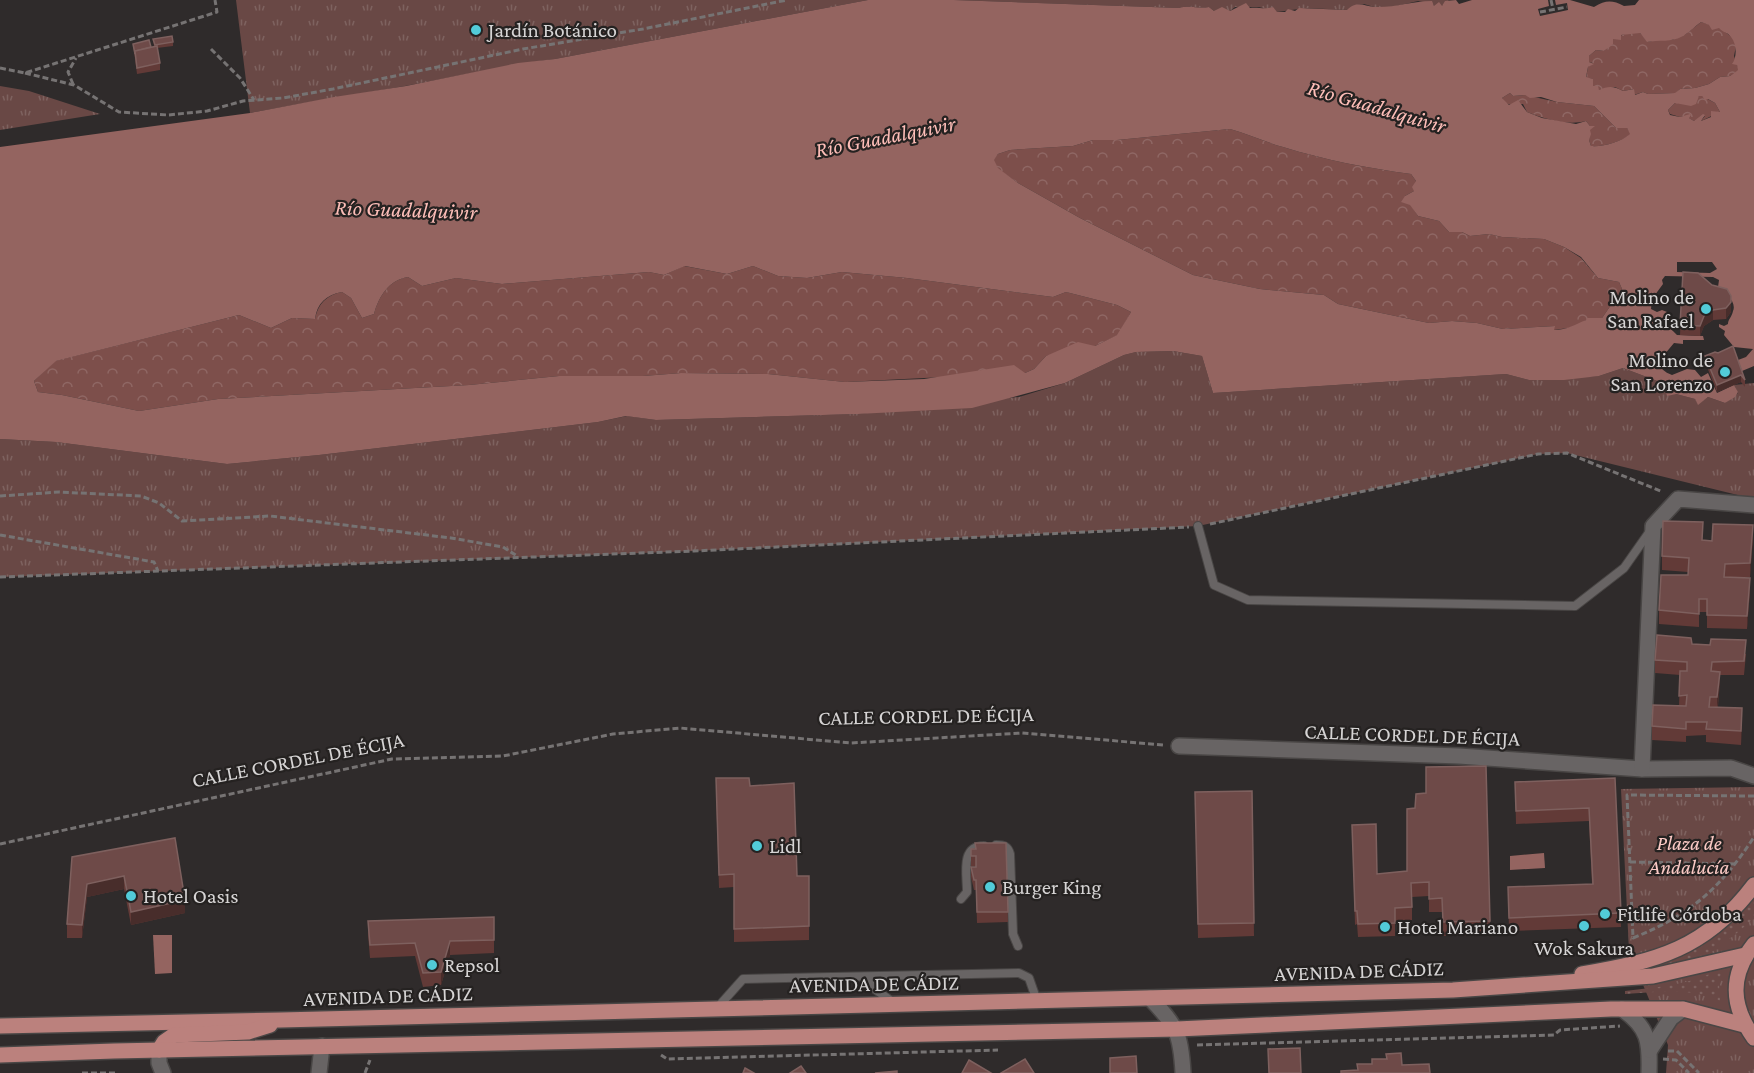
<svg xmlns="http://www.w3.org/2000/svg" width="1754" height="1073" font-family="'Crimson Pro',serif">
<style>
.grass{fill:url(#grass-tufts)}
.forest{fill:url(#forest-crowns)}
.garden{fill:url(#garden-dots)}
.water{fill:#946460;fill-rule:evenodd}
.pier{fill:#2f2b2b}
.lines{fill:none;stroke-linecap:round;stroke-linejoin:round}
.lane-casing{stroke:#494645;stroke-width:10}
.street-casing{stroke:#494645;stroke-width:18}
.secondary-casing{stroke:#494645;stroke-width:18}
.primary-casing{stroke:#494645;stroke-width:18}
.path{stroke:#767373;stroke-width:3;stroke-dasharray:6 3;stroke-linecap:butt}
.lane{stroke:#686464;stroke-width:8}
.street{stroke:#686464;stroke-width:15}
.secondary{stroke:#686464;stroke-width:15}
.primary{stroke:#bb817d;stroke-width:15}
.wall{fill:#623a37}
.shaded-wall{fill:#482d2b}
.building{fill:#6e4a48;stroke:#7e605e;stroke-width:1.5}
.poi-dot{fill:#52cbd8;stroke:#252221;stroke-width:2}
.labels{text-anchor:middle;stroke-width:4.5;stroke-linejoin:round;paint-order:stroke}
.poi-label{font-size:21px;fill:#d6d4d4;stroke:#252221;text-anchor:start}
.street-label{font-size:21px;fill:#d6d4d4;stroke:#252221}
.park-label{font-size:21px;font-style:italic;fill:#fbcac5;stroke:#252221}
.water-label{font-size:22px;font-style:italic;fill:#febeb8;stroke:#252221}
</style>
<defs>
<pattern id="grass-tufts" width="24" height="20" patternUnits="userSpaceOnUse" patternTransform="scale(1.5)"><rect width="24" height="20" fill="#694845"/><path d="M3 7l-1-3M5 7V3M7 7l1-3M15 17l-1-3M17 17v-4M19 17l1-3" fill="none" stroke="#7e625f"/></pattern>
<pattern id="forest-crowns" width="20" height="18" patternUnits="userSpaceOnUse" patternTransform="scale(1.5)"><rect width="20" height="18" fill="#7d4f4b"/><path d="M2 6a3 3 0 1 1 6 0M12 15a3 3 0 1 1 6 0" fill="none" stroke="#8f6764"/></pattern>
<pattern id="garden-dots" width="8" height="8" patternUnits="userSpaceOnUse" patternTransform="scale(1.5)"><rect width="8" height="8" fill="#694845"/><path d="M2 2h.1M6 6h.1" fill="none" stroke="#7e625f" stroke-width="1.8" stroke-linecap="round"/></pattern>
</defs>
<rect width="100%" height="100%" fill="#2f2b2b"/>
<!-- grass -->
<g class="grass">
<path d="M236,0H868L555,59C504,65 455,77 405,86C353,95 302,103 250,113Z"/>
<path d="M954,0H1449L1442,6H1434L1433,4L1418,1L1392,7H1374L1364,4H1358L1348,10L1306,8L1277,12L1259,7H1235L1230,11H1214L1209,7C1198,9 1190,5 1179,8Z"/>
<path d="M0,86L29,91L100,114L0,130Z"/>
<path d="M1173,351L1202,356L1213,393L1506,374L1529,380L1599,376L1623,368L1660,382L1665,388L1676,394L1695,399L1698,404L1708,397L1725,403L1738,393L1734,385L1754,383V499L1567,453L1538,454L1198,526L694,551L0,577V439L56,442L227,464L319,455L598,422L627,416L656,420L858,414L1019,397L1065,383L1124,355L1136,352Z"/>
<path d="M1754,787V1073H1666L1668,1045L1629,951L1621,789Z"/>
</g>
<!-- forest -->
<g class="forest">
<path d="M1701,22L1720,28L1733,38L1736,46L1734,56L1739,70L1730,76L1720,77L1709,84L1695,88L1680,89L1676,93L1648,94L1643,92L1634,95V89L1623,91L1615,87L1599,90L1593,86V79L1586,78L1588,67L1593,63L1588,62L1589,56L1596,50L1604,51L1610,45L1613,38L1628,33H1640L1648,42L1661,39L1672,40L1686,34Z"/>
<path d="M1510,93L1513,96L1525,95L1557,102L1594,106L1616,128H1627L1631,134C1621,142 1603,147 1591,146L1589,140L1590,126L1586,121C1567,126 1545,119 1527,112L1523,104C1513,105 1507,107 1502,98Z"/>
<path d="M1699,96H1702L1715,103L1720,112L1701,121L1705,116L1694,121L1685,116L1680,117L1670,114L1668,110L1675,103L1696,100Z"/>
<path d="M1230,129C1248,134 1265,142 1283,147C1325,160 1367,168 1411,174L1416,181L1414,191L1405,196L1418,216L1439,221L1449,232H1462L1470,236L1489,234L1502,237L1544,239L1564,247L1581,258L1598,278L1619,282L1622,289L1602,318L1586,320L1575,327L1554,330V326L1503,329L1477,323L1452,321L1429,323L1338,304L1324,295L1260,289L1193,275L1080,218L1018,183L998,169L993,160L998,154L1010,150L1073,146L1093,140H1117Z"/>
<path d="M684,266L727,274L753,266L778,276L807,278L842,272L907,278L1053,297L1066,292L1117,305L1131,312L1118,335L1095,346L1046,356L1034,369L1025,373L845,382L768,374L681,373L643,376H559L469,385L218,399L139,411L62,395L38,392L34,381L55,361L239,315L271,328L292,318L315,319C318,303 327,295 342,292L351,298L362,318L374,314C379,296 389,280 408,277L422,286L456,278L502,284L649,272L664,275Z"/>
</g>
<!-- garden -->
<g class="garden">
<path d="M1754,895V918C1731,939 1706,960 1674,967C1658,970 1640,970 1623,971C1638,968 1654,966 1668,961C1699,949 1729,916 1754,895Z"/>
<path d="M1722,968L1719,984L1720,1001C1691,987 1656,992 1625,994V991C1659,987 1691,985 1722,968Z"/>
</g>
<!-- water -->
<g class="water">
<path d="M868,0H954L1179,8C1190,5 1198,9 1209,7L1214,11L1222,7L1230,11L1246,3L1250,8C1259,7 1265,10 1273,7L1277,12H1285L1288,9L1295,11L1299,8L1347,10C1357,0 1364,6 1374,7C1394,8 1412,1 1432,1L1434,6L1439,2L1442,6L1445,1L1456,0L1459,4L1472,0H1570L1594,7C1606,0 1612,0 1624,6L1635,5L1639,0H1754V366L1742,371L1738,360L1746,357L1753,349L1734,347L1724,335L1725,331L1719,327V324L1724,326L1728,324C1728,319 1732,317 1733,311C1737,302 1725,292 1718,287L1719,280L1713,277L1665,276L1662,280L1663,284L1652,299L1651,309L1657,312L1662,310L1667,312V325L1677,335L1703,336L1704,340H1683V344L1674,343L1659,361C1661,369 1664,372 1672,375L1687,369L1695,370L1701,377L1708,373L1717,393L1734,385L1738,392L1735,397L1725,403L1708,397L1698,405L1695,399L1676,394L1667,396L1665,388L1660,382L1623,368L1599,376L1564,380H1529L1506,374L1213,393L1202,356L1173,351L1136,352L1124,355L1065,383L972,408L858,414L656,420L626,416L598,422L319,455L227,464L56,442L0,439V147L250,113L334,97L406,86L518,63L555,59ZM1701,22L1709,25L1712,30L1719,28C1723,33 1728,32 1731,37C1737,44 1737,58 1732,64L1737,65L1738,70L1730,76L1720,77L1709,84L1695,88L1680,89L1675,93L1648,94L1643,92L1635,95L1634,89L1623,91C1614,86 1608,86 1599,90L1598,86H1593V79L1586,77L1588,67L1594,64L1589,62V56L1596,50L1604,51L1613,44V39L1621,40V35L1640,33L1647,42C1658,40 1673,42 1681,37C1688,34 1694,27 1701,22ZM1510,93L1513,96L1525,95L1530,98L1541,97L1557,102L1594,106L1616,128H1627L1630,134C1621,142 1603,147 1591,146L1589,140L1591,134L1590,130L1595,126H1590L1586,121L1576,124L1542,118L1527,112L1518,100L1509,105L1502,98ZM1699,96H1702L1705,100L1708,99L1715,103L1720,112L1711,111V117L1701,121L1705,115L1703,114L1694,121L1689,118L1691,115L1690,114L1680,117L1670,115L1668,110L1675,103L1691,106L1696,104ZM1230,129C1248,134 1265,142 1283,147C1325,160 1367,168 1411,174L1416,181L1412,187L1414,191L1405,196L1401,202L1410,205L1418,216L1439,221L1449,232H1462L1470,236L1489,234L1502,237L1544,239L1564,247L1581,257L1598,278L1619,282L1622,289L1602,318H1587L1586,320C1576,324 1567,330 1554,330L1555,326L1503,329L1477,323L1452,321L1429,323L1338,304L1324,295L1260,289L1193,275L1080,218L1018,183L998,168L994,160L998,154L1010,150L1073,146L1093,140H1117ZM1677,262H1712L1717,269L1710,273L1677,272ZM685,266L727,274L753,266L778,276L807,278L842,272L907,278L1053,297L1066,292L1117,305L1131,312L1117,335L1095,346L1078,342L1046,356L1034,369L1025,373L1014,365L924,379L845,382L768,374L681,373L643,376H559L469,385L218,399L139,411L62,395L38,392L34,381L56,361L239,315L271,328L292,318L315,319C317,303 326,295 342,292L351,298L362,318L374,314C379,296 389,280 408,277L422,286L456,278L502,284L649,272L664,275Z"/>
<path d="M1544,853L1545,868L1510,870V856Z"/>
<path d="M153,935H172V973L155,974Z"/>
</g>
<!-- pier -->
<path class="pier" d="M1548,0H1555L1556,5L1567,3L1568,10L1540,16L1538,9L1549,6Z"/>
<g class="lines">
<defs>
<g id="lane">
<path d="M1198,526L1214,585L1248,600L1575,606L1624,568L1650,531"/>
<path d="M996,845C1004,845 1008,846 1010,854L1013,934L1018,946"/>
<path d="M961,899L967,892C967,874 960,846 984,846"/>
<path d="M864,977L876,990L894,1003"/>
<path d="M718,1007L743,979L1019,973L1029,978L1037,1001"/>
</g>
<g id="street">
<path d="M1179,746L1459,756L1642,769L1731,768L1754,776"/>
<path d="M1642,769L1653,526L1678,499L1754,505"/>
<path d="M1150,998C1177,1026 1181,1034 1183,1073"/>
<path d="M1622,1009C1649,1028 1650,1042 1649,1073"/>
<path d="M1650,1050L1671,1018L1683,1009"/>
</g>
<g id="secondary">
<path d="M159,1050V1063L163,1073"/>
<path d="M319,1073L322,1046"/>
</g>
<g id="primary">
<path d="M1754,944C1729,976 1731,1006 1754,1038"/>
<path d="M1582,974C1657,961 1706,949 1754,885"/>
<path d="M0,1026L281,1020L1453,990L1653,976L1745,955"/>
<path d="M159,1050L164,1042L174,1035L248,1032L270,1025"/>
<path d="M0,1055L114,1051L1177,1029L1611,1009H1683L1744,1025"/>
</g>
</defs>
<!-- lane casing -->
<use href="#lane" class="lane-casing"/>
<!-- street casing -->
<use href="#street" class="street-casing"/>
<!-- secondary casing -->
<use href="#secondary" class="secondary-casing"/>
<!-- primary casing -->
<use href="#primary" class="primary-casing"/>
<!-- path -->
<g class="path">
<path d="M1551,0L1553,9"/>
<path d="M1540,12L1567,7"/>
<path d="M211,49L240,78L254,100"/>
<path d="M0,68L25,73L217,12L215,0"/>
<path d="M25,73L74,85L119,112L168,115L207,111L243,101L283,98L333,89L523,49L643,29L787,0"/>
<path d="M73,84L68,72L76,58"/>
<path d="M0,496L59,492L141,496L159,503L182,521L270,516L451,538L503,547L517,556"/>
<path d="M1210,524L1538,454L1567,453L1663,492"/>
<path d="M0,535L154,562L158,571"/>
<path d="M0,577L694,551L1189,527"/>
<path d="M1754,796L1627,795L1633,938C1690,915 1720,889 1754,837"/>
<path d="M0,844L392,759L503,756L613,734L680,728L851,743L1022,733L1164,745"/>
<path d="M1630,862L1736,864"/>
<path d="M1197,1045L1554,1035L1560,1030L1620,1026"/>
<path d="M1668,1051H1677L1699,1073"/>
<path d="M661,1055L667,1059L998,1050"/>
<path d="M1663,1059L1676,1060L1689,1073"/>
<path d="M82,1073H118"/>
<path d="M365,1073L370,1060"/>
</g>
<!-- lane -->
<use href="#lane" class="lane"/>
<!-- street -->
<use href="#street" class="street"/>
<!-- secondary -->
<use href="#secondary" class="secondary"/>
<!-- primary -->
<use href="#primary" class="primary"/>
</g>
<!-- wall -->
<g class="wall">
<path d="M153,39L173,42V46L157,48L160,63V70L137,74L133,44L151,47L154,46Z"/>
<path d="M1683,272L1731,306V312L1726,319L1713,320L1704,326L1700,336L1680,335Z"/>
<path d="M1733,346L1745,380V387L1741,382L1717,392L1705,362V356L1718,353Z"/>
<path d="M1753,538L1750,577H1732L1750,591L1747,629L1707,628V612H1699V627L1659,624V610L1688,575V572L1662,570V556L1703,540L1712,541Z"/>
<path d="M1692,644L1746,654L1744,675H1720L1718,707L1742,721L1741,745L1706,742V735L1686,736V742L1652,740V726L1679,706L1680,675L1655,673V660Z"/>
<path d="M1615,778L1621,927L1509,931L1508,887L1592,884L1589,821L1516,824L1515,782Z"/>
<path d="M750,786L797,876H809V940L734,942V887L719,888L716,792Z"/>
<path d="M1252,791L1254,936L1198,938L1195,792Z"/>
<path d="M1415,808L1490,921V935L1443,936L1442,912H1429V896L1412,897V920L1395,922V936L1358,937L1357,924L1355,925L1352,825L1377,874L1407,871Z"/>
<path d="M175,838L185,913L131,925L124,889L87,897L82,938H67V924L72,857Z"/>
<path d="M1006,843L1008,922L977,923L976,890H974L971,877V867H976V866H971V849Z"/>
<path d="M494,917V953L450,955L441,985L423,987L415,956L370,958L368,935V921Z"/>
</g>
<!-- shaded-wall -->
<g class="shaded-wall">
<path d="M1731,296V312L1726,319V308Z"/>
<path d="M1713,310V320L1704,326L1700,336V326L1704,316Z"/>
<path d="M1741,375V382L1717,392V385Z"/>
<path d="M1753,525V538L1750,577V563Z"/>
<path d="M1750,578V591L1747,629V616Z"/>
<path d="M1720,672V685L1717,711V697Z"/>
<path d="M1742,708V721L1741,745V731Z"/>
<path d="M124,876V889L87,897L82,938V925L87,884Z"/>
<path d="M185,900V913L131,925V912Z"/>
<path d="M450,941V955L441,985V972Z"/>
</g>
<!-- building -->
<g class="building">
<path d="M172,36L173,42L155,45L153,39Z"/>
<path d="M149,40L151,47L135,51V54L133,44Z"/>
<path d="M157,46L160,63L137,68L135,51Z"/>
<path d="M1683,272L1698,273L1712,285L1727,289L1731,296V302L1726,308L1713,310L1704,316L1700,326L1680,325Z"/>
<path d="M1733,346L1745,380L1741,375L1717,385L1705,356L1715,352L1718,353Z"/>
<path d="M1663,521L1703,522L1702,540L1712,541L1713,524L1753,525L1750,563L1725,564L1724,577L1750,578L1747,616L1707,615V599H1699V614L1659,610L1661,575H1688L1689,558L1662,556Z"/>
<path d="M1657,635L1691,638L1692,644L1710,645L1711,639L1746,640L1744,661L1712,662L1711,671L1720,672L1717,697H1710L1709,707L1742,708L1741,731L1706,729L1707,722H1686V729L1652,726L1653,705L1686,706L1687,695L1679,696L1680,671H1687V662L1655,660Z"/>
<path d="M1486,766L1490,921L1443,922L1442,898L1429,899V882L1411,883L1412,907L1395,908V923L1358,924L1357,911H1355L1352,825L1376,824L1377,874L1407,871V809L1415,808L1416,794L1426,793V767Z"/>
<path d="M716,778H749L750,786L794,783L797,876H809V926L734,929V874L719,875Z"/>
<path d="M1615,778L1621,913L1509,918L1508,887L1593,884L1589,808L1516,811L1515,782Z"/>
<path d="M1252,791L1254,923L1198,924L1195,792Z"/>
<path d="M175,838L185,900L131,912L124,876L87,884L82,925L67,924L72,857Z"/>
<path d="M975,843H1006L1008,912H977L976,880H974L971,867H976V856H971V849H976Z"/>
<path d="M494,917V940L450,941L441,972L423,973L415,943L370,945L368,921Z"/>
<path d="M1300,1048L1301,1073H1269L1268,1049Z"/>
<path d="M1401,1053L1402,1065L1429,1064L1430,1073H1341V1071L1358,1070L1357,1064H1372V1059H1387L1386,1054Z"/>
<path d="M1136,1056L1137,1073H1110V1058Z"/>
<path d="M1025,1059L1034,1073H1001Z"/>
<path d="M969,1060L991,1073H962Z"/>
<path d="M801,1066L806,1073H790Z"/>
<path d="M745,1068L754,1073H743Z"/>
<path d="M897,1071V1073H875Z"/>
</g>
<!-- markers -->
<g class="poi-dot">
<circle cx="476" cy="30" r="6"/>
<circle cx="1706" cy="309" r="6"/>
<circle cx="1725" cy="372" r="6"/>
<circle cx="757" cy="846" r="6"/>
<circle cx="990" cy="887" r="6"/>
<circle cx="131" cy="896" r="6"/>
<circle cx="1605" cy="914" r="6"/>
<circle cx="1584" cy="926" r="6"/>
<circle cx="1385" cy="927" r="6"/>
<circle cx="432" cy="965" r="6"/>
</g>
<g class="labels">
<!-- poi labels -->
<g class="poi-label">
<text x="488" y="37">Jardín Botánico</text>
<text x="1694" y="304" text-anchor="end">Molino de<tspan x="1694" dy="24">San Rafael</tspan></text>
<text x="1713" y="367" text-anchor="end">Molino de<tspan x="1713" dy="24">San Lorenzo</tspan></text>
<text x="769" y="853">Lidl</text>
<text x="1002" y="894">Burger King</text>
<text x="143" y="903">Hotel Oasis</text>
<text x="1617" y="921">Fitlife Córdoba</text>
<text x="1397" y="934">Hotel Mariano</text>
<text x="1584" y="955" text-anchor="middle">Wok Sakura</text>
<text x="444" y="972">Repsol</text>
</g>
<!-- street labels -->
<g class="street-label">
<text transform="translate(926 716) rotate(-1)" y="7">CALLE CORDEL DE ÉCIJA</text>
<text transform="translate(1412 735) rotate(2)" y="7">CALLE CORDEL DE ÉCIJA</text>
<text transform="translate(298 760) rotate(-11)" y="7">CALLE CORDEL DE ÉCIJA</text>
<text transform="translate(1359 971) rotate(-2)" y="7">AVENIDA DE CÁDIZ</text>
<text transform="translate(874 984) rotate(-1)" y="7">AVENIDA DE CÁDIZ</text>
<text transform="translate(388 996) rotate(-2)" y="7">AVENIDA DE CÁDIZ</text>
</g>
<!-- park labels -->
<g class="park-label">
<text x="1689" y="850">Plaza de<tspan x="1689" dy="24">Andalucía</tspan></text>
</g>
<!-- water labels -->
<g class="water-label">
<text transform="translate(1377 106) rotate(16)" y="8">Río Guadalquivir</text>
<text transform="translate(885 136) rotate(-11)" y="8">Río Guadalquivir</text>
<text transform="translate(406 209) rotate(2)" y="8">Río Guadalquivir</text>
</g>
</g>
</svg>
